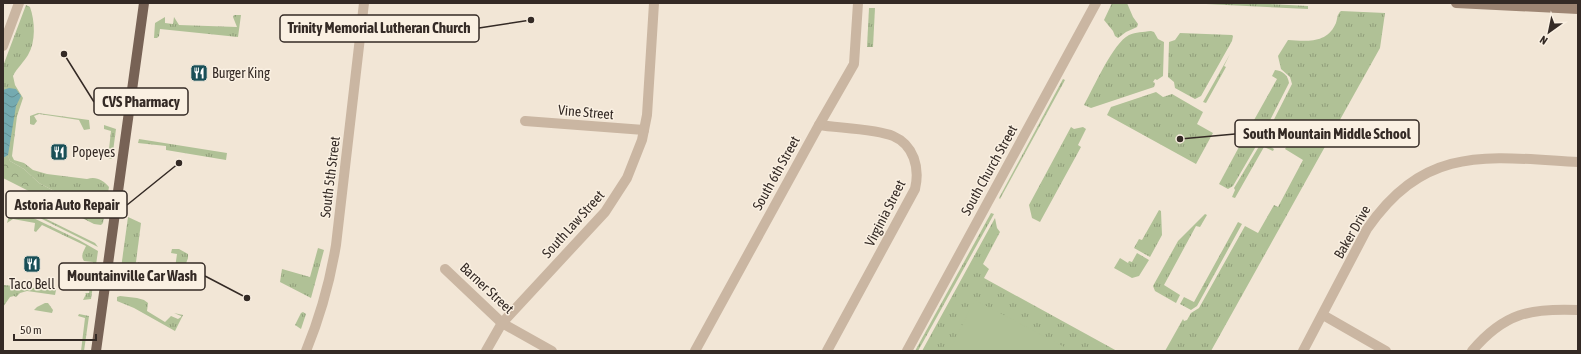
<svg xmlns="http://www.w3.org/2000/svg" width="1581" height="354" font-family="'Asap Condensed',sans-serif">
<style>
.grass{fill:url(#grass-tufts)}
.forest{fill:url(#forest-crowns)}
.park{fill:#b0c196}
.water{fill:url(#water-waves)}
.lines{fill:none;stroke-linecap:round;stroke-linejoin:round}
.street{stroke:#cab6a2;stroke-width:10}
.secondary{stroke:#9d8573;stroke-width:10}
.primary{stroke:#776255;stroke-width:10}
.labels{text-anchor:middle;stroke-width:3;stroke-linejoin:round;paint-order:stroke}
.poi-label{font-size:14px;fill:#342a25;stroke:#faf0e2;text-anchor:start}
.street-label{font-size:14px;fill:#342a25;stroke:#faf0e2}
.leader{fill:none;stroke:#342a25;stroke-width:1.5}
.callout-dot{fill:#342a25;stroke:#faf0e2;stroke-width:1.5}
.callout{fill:#faf0e2;stroke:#342a25;stroke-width:1.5}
.callout-label{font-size:15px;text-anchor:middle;font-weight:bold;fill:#342a25}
</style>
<defs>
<pattern id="grass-tufts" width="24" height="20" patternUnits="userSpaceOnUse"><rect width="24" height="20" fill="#b0c196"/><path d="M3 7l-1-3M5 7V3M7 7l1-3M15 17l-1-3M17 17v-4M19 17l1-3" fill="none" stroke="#909d7a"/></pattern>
<pattern id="forest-crowns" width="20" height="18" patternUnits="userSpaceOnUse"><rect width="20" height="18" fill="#b0c196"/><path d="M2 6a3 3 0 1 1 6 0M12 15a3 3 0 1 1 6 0" fill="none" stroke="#909d7a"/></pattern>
<pattern id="water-waves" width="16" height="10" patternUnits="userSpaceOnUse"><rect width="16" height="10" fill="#74aab0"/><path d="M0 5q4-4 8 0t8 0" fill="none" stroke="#608b8f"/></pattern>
</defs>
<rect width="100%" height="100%" fill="#f2e6d6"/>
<!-- grass -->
<g class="grass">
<path d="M1112,3H1127L1133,17L1138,24L1137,27L1126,32L1118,38L1115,36L1113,31L1104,20Z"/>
<path d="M1186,3H1251L1308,6V9Z"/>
<path d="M26,5L30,7C35,21 36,42 28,55C24,62 17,68 13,76L15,85L23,98L17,116L12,156L14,160L24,163L33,170L47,174L87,179C96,176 103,180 109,187L105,210L58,193L39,183L24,169L10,161L8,156L3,158V66Z"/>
<path d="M869,8H875L873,47H867Z"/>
<path d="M1341,11L1385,13L1380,48L1211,351H1165L1183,319L1184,321L1187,320L1191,313L1199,308L1245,226L1258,233L1274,205L1278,207L1303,160L1285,149L1287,146L1278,141L1275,146L1265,140V137L1292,84L1290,77L1281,69L1278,56L1288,40C1305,41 1326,44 1335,25C1338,20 1336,15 1341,11Z"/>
<path d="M234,15H241L238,37L160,29L159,36L157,38H154L155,23L165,17V23L173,24L174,17L179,25L237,27L233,17Z"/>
<path d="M1151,31L1154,32L1158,39L1164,42L1163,76L1157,80L1155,79L1153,82L1155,83L1154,87L1091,108L1084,105C1094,87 1113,43 1129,35C1136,32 1143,32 1151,31Z"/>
<path d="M1180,33L1232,35L1233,36L1232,41L1201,96L1195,99L1175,88L1174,82L1168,77L1169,42L1175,40Z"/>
<path d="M1230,54L1224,66L1226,67L1206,103L1203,102Z"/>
<path d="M1275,70C1283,71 1288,75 1289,83L1262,136L1260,137L1249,129L1277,79L1272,76Z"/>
<path d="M1063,79L1065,80L1000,199L999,198Z"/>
<path d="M1156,92L1163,97L1172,94L1203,112L1197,124L1213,133L1196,164L1107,115L1111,107Z"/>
<path d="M38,113L89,120L90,129L84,130L79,120L39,114L34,116L37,121L34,125L30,124V116Z"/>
<path d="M104,125L116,129L112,159L108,158L111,131L104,129Z"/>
<path d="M1071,127L1074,129L1083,127L1086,129L1078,145L1081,147L1040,222L1032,218L1029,205Z"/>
<path d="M1246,134L1253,136L1259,141L1233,186L1228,189L1219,184Z"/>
<path d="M139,139L227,153L226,160L166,150V146L138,143Z"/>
<path d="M1261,143H1264L1274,149L1273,151L1264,147L1235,198L1232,197L1235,190L1234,188Z"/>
<path d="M20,208L26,209L95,243L98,247Z"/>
<path d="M1159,210L1161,211L1162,235L1150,257L1134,248L1139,239L1142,240Z"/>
<path d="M19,211L79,240L98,251L91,299L83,300L86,294L85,293H89L93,262L84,261C80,255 84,251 86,246L42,225L36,232L34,231L35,223L13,219L7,223L10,212L17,214Z"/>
<path d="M991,213L994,214L918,351H915Z"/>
<path d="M1205,214L1207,215L1200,227L1196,226L1164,285L1180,295L1176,303L1155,291L1153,286L1178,241Z"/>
<path d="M128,217L141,223L133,285L119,283Z"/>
<path d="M995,218L997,228L1000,232L983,264L989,269L984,278L1117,351H922Z"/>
<path d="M1238,222L1242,224L1197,306L1191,310L1180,304L1184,297L1194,302Z"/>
<path d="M318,248L324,250L311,298L280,282L282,269L310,277Z"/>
<path d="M172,249H179L188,254V258L181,277L174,275L177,254L171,253Z"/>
<path d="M1137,253L1149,260L1139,276L1132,278L1114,268L1120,258L1128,263L1129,261L1132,262Z"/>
<path d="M138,262L140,263L138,281L172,286L173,280H179L175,288L136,283Z"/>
<path d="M4,285L34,288L54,287L56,290L55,295L27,291L20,293L16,297L14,296L10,297L3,307Z"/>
<path d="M120,296L137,298L144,300L148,303L147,311L165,322L171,316L178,319L181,317V316L174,313L183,315L175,331L134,308L117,301V297Z"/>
<path d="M45,303H48L53,310L52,313L34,310L37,307Z"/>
<path d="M303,312L306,314L301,329L295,325L301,313Z"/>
<path d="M79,314L89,316L84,351H81L85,318L78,316Z"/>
</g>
<!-- forest -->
<path class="forest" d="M8,155L10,161L24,169L39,183L58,193L105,210L103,223L101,225L94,224L3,178V158Z"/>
<!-- park -->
<path class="park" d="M975,300L1072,351H949Z"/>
<!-- water -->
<path class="water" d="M9,88L16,89L21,96L16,106L8,155L3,158V90Z"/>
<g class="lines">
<!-- street -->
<g class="street">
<path d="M3,46L19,3"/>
<path d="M525,121L644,130"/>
<path d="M819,125C838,128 876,129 893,136C914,145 920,168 915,189L827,351"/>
<path d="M445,269L502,323L552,351"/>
<path d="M1323,315L1386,351"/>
<path d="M306,351C320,317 330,281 336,245L364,3"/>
<path d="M486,351L502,323L605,212L627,178L642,140L647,115L654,3"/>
<path d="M695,351L819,125L854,64L858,3"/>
<path d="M907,351L1096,3"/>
<path d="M1303,351L1367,229C1426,144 1487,157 1578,162"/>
<path d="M1472,351C1504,313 1530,308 1578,310"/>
</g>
<!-- secondary -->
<path class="secondary" d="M1456,3L1578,9"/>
<!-- primary -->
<path class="primary" d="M96,351L144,3"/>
</g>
<!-- icons -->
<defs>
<symbol id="restaurant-square" viewBox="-11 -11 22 22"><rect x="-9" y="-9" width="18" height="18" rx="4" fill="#194f57" stroke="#faf0e2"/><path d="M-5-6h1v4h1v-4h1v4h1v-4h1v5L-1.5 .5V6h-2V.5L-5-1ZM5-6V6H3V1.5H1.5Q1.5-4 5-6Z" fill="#fff"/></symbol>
</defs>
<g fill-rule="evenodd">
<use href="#restaurant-square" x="189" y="63" width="20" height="20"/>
<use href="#restaurant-square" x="49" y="142" width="20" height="20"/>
<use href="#restaurant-square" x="22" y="254" width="20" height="20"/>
</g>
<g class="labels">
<!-- poi labels -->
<g class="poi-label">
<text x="212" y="78">Burger King</text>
<text x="72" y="157">Popeyes</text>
<text x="32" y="289" text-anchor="middle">Taco Bell</text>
</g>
<!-- street labels -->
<g class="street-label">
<text transform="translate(586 112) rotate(5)" y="5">Vine Street</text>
<text transform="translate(989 170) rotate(-61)" y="5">South Church Street</text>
<text transform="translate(776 173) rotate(-61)" y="5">South 6th Street</text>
<text transform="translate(330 177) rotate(-83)" y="5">South 5th Street</text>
<text transform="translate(885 213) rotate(-63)" y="5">Virginia Street</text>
<text transform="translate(573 224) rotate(-48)" y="5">South Law Street</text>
<text transform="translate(1352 232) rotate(-60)" y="5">Baker Drive</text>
<text transform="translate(487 288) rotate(43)" y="5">Barner Street</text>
</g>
</g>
<!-- callouts -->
<path class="leader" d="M531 20L479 28M64 54L94 102M1180 139L1235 134M179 163L127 205M247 298L205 276"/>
<g class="callout-dot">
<circle cx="531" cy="20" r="4"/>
<circle cx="64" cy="54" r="4"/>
<circle cx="1180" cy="139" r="4"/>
<circle cx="179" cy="163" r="4"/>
<circle cx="247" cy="298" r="4"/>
</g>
<g class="callout">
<rect x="280" y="15" width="199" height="27" rx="4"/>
<rect x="94" y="88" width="94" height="27" rx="4"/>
<rect x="1235" y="120" width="184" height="27" rx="4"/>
<rect x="6" y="191" width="121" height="27" rx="4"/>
<rect x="59" y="263" width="146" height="27" rx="4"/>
</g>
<g class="callout-label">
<text x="379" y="33">Trinity Memorial Lutheran Church</text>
<text x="141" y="107">CVS Pharmacy</text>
<text x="1327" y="139">South Mountain Middle School</text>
<text x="67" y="210">Astoria Auto Repair</text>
<text x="132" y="281">Mountainville Car Wash</text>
</g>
<!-- border -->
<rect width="1581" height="354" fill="none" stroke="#342a25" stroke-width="8"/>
<!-- north arrow -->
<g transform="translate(1549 32) rotate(213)" stroke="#faf0e2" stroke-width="3" paint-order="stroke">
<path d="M0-3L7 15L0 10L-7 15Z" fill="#342a25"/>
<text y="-6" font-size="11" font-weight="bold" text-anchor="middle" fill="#342a25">N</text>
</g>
<!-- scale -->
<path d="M14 334v6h82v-6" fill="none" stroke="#342a25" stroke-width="2"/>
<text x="20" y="334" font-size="12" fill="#342a25" stroke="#faf0e2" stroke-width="3" paint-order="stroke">50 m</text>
</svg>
